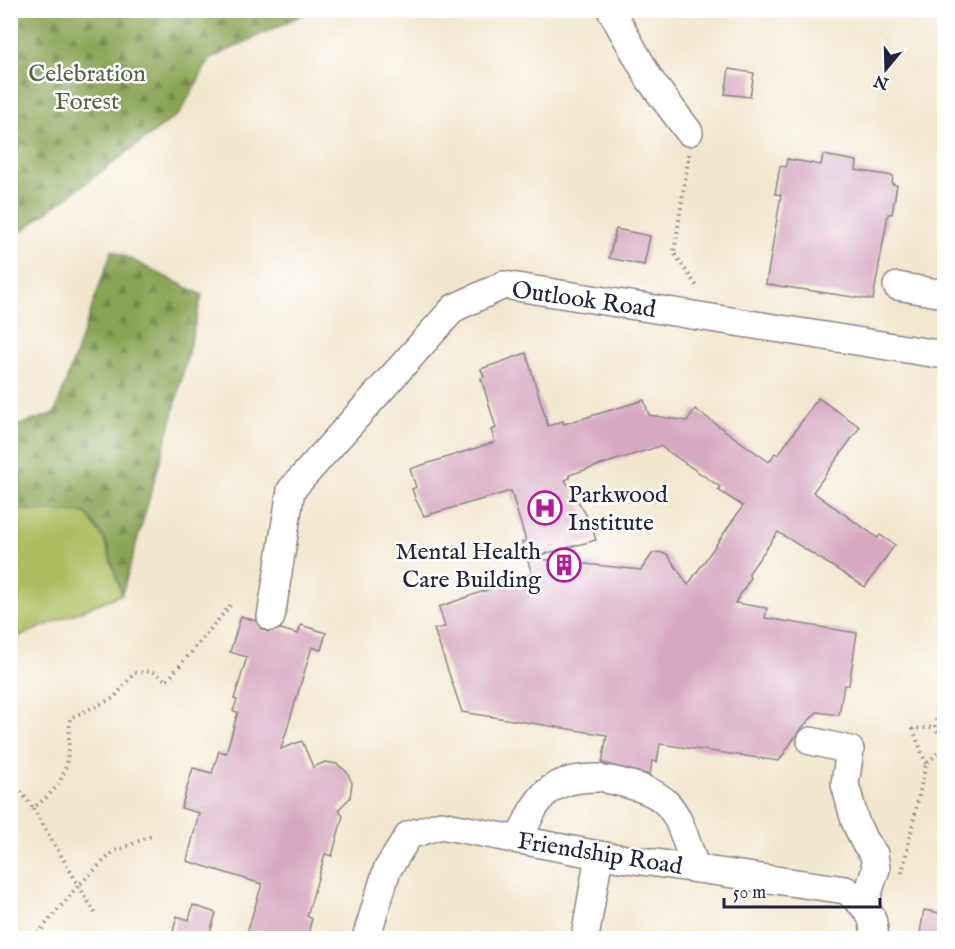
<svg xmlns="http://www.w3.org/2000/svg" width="955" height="949" font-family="'IM FELL English',serif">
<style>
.grass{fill:#adbc5e;stroke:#686f4c;stroke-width:1.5}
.forest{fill:url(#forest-firs);stroke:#566348;stroke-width:1.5}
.building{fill:#d7a9c0;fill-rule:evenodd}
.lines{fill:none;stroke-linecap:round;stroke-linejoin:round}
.minor-casing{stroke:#8a8484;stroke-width:30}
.path{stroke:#8a8484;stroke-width:4;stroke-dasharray:1.5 4.5;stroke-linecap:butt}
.minor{stroke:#fff;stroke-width:27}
.labels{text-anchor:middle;stroke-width:5;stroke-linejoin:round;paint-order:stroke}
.park-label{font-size:24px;fill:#5a6049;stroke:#fff}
.street-label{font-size:24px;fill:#22223b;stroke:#fff}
.poi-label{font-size:24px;fill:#22223b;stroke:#fff;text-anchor:start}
</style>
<defs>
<pattern id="forest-firs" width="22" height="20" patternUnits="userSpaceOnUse" patternTransform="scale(1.5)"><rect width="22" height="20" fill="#8aa455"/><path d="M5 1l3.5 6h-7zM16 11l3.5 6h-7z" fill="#708548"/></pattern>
</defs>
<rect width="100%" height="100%" fill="#fff"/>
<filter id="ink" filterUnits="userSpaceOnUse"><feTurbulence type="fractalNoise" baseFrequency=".0167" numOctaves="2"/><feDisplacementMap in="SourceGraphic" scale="12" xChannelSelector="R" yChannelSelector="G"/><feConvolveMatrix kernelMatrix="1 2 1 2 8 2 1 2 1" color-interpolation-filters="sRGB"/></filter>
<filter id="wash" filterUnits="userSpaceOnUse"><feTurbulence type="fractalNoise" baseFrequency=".008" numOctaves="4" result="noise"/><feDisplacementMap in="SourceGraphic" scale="24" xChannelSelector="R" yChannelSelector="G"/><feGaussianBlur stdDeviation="1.35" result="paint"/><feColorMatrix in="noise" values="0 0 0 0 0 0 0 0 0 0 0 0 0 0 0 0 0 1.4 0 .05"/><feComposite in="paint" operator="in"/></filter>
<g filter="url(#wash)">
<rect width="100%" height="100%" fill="#f2e7ce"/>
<!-- grass -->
<path class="grass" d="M11,509L86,513L104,540L122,594L11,640Z"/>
<!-- forest -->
<g class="forest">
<path d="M11,10H310V11L210,59L180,113L11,239Z"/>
<path d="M112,250L202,295L171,422L122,594L105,540L86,513L10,509L11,428L55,413Z"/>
</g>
<g id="blocks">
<!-- building -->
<g class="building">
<path d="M729,69L754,73L750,97L725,94Z"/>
<path d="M823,155L857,161L856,170L893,176L892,184L897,185L892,214H888L873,300L766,284L781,195L775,194L780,166L786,167L787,159L821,165Z"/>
<path d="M616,229L650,236L644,265L609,258Z"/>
<path d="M526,353L548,426L563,421L564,424L644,400L649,415L687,421L695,409L769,462L775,453L778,455L818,398L860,427L813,492L878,538L880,535L895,545L865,587L778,532L749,573L750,579L735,603L767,608L765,618L857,633L849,685H844L839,715L817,712L799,731L779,761L660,744L657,762L652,761L650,775L602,763L607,735L462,712L434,629L445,627L439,607L532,574L522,542L526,541L511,491L424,516L416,500L412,489L416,487L410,469L495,442L491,430L496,428L481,378L484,377L481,369ZM660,446L720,487L718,490L743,506L688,585L667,554L658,552L652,554L641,570L530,558L596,540L590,521L565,480L570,478L569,475Z"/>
<path d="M241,616L256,621L261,629L268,632L281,629L298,634L301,625L326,633L321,650L312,647L281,749L302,741L313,767L325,762L337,764L347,772L352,783L350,798L339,809L343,816L332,856L325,854L307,916L312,919L309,929L314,939H245L262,884L187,861L199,813L181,808L193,768L212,773L219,751L226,753L238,712L233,711L237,700L234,699L247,657L230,652Z"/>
<path d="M193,905L216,913L208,939H171L177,916L189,920Z"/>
<path d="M924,910L945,914V939H919Z"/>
</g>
</g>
</g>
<g filter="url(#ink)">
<use href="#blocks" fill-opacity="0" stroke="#8a8484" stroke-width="1.5"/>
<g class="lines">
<defs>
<g id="minor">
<path d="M611,10L650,80L689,132"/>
<path d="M897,286L944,294"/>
<path d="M271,617L291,490L454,308L504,285L944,355"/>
<path d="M811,741L850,750L845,784L855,821L864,841L874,854L876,869L864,905"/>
<path d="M610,780C677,794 674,808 696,869"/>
<path d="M519,840C537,797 547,778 598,778"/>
<path d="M366,938L387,870L409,835L441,825L599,855L846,890C864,905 876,914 874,938"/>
<path d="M585,938L599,855"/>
</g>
</defs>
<!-- minor casing -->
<use href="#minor" class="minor-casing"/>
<!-- path -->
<g class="path">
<path d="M689,154L674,253L698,288"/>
<path d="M944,666L935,727L944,745"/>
<path d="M926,764L913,729L935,727"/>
<path d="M10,777L33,808"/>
<path d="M902,873L926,764L944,747"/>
<path d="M95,913L33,808C72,780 67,762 70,718L114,698L134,673L151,671L167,681L233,602"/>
<path d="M34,938L79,885L113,852L151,836"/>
</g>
<!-- minor -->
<use href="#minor" class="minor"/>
</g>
</g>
<!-- icons -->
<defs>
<symbol id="hospital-ring" viewBox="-11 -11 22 22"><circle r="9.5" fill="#fff" stroke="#b5179e" stroke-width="1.5"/><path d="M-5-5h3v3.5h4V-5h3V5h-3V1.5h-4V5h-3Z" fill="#b5179e"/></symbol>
<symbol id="building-ring" viewBox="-11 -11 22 22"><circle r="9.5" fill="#fff" stroke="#b5179e" stroke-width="1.5"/><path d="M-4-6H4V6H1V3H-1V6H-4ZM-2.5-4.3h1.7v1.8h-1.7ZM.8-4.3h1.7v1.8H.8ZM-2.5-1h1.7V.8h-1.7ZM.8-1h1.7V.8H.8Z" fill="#b5179e"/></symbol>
</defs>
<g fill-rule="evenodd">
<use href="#hospital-ring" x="526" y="489" width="38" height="38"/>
<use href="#building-ring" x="545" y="546" width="38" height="38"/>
</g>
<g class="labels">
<!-- park labels -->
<g class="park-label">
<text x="87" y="81">Celebration<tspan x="87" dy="28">Forest</tspan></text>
</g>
<!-- street labels -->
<g class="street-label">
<text transform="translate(584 299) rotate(8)" y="8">Outlook Road</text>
<text transform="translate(600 853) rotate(9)" y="8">Friendship Road</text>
</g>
<!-- poi labels -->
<g class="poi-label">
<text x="568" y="502">Parkwood<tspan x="568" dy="28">Institute</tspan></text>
<text x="541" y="559" text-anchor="end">Mental Health<tspan x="541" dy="28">Care Building</tspan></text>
</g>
</g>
<!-- margin -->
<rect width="955" height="949" fill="none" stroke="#fff" stroke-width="36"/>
<!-- north arrow -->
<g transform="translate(886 69) rotate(199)" stroke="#ffffff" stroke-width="4.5" paint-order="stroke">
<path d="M0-4.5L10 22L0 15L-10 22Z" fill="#22223b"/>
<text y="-9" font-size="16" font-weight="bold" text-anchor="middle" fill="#22223b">N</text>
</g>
<!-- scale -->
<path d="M724 898v9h156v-9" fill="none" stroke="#22223b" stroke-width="3"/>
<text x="733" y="898" font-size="18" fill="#22223b" stroke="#ffffff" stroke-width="4.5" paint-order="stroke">50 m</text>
</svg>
